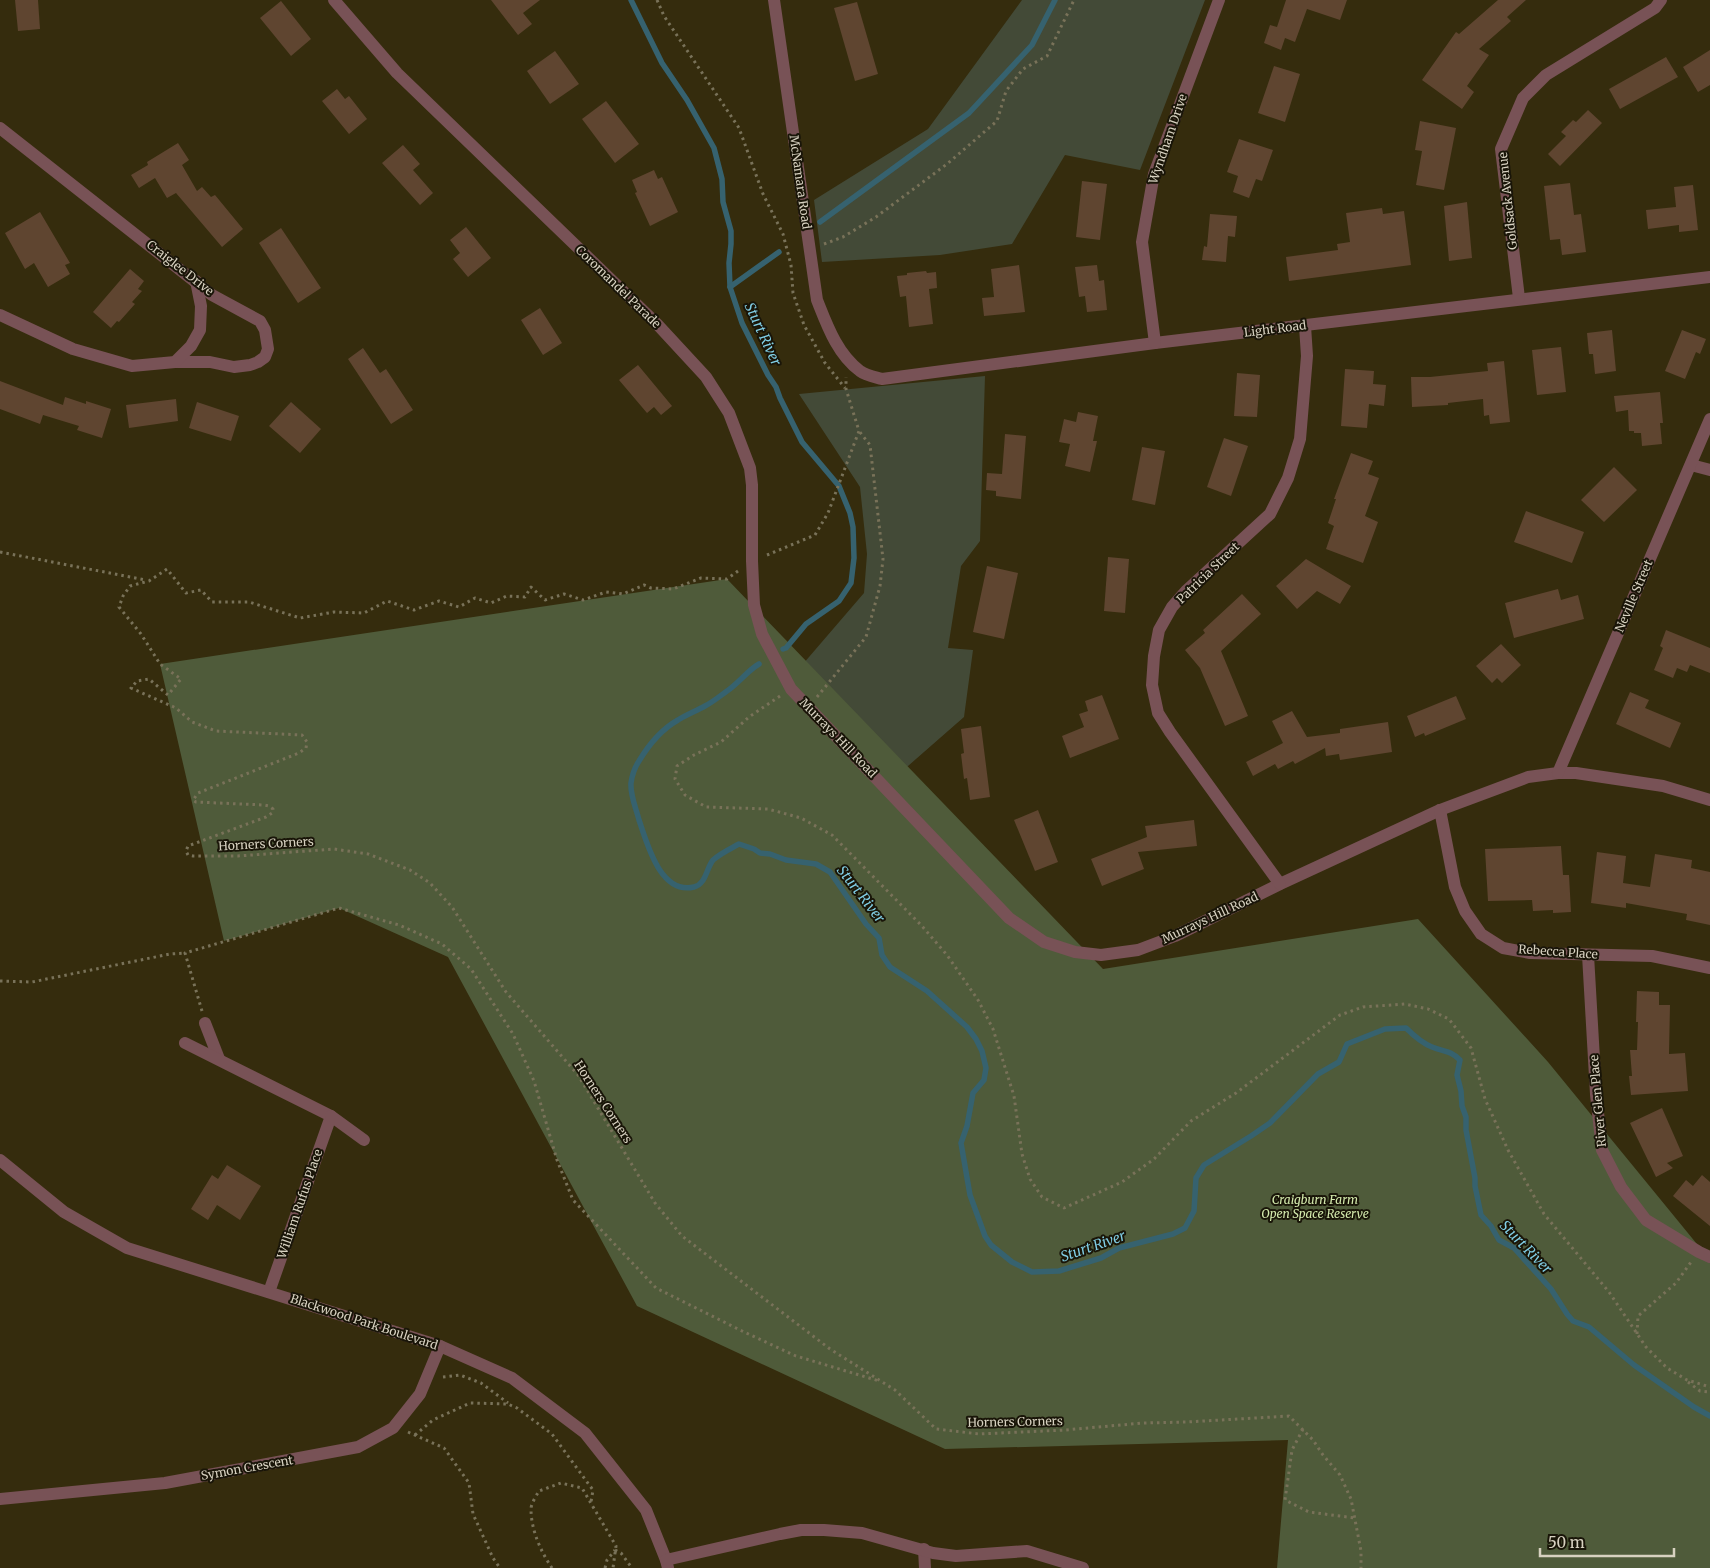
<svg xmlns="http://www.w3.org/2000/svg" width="1710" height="1568" font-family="Merriweather,serif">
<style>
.green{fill:#434a37}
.forest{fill:#4f5b3a}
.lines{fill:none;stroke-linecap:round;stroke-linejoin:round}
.stream{stroke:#36626f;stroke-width:5.5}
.building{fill:#5f4530}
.path{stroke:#797259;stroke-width:3;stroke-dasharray:2.5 4;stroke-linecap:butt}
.minor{stroke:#785256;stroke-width:12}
.labels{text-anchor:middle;stroke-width:4;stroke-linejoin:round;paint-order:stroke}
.street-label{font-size:12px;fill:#d7d1c0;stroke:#191508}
.park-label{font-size:12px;font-style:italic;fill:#d4eaad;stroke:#191508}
.water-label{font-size:14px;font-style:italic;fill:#80cde4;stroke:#191508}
</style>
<rect width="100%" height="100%" fill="#352c0d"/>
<!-- green -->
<g class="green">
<path d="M1022,0H1205L1140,170L1065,155L1012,244L940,255L822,262L814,200L928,129Z"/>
<path d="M985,376L980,541L961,566L948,648L973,650L964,717L900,773L803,664L864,593L867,554L860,487L799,394Z"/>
</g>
<!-- forest -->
<path class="forest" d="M727,579L1103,969L1418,919L1548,1062L1710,1260V1568H1277L1288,1440L945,1449L637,1306L448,957L339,908L224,941L160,664Z"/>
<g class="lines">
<!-- stream -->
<g class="stream">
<path d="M631,0L662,63L687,100L714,148L722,179L723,202L731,231V244L729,263L730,287L742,323L768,375L776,387L780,398L802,442L839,486L850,513L853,527L854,558L851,583L839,601L806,624L786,648L783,649"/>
<path d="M820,222L969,113L1032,45L1055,0"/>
<path d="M730,287L779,252"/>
<path d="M759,664C747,671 739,683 727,691C720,696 713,702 705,706C696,711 686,715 678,720C662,729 648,746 639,761C635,767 632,776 631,783C630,795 636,808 639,820C647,843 660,895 694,887C706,884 706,869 713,860C721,853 730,849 739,844L754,849L760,853L770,854L786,860L816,864L830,872L866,924L879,938L882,955L890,967L927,991L967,1027L976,1039L982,1051L986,1068L984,1080L973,1093L967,1126L961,1143L970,1195L985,1236L991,1245L1012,1262L1032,1272L1059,1271L1101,1258L1119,1248L1173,1234L1185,1228L1194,1211L1196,1178L1204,1165L1251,1136L1270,1123L1318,1074L1339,1062L1347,1044L1385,1029L1406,1028C1414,1036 1422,1043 1432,1047C1444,1052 1450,1050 1460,1060L1457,1075L1461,1091L1462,1106L1466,1117V1130L1475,1178V1186L1481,1215L1491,1226L1499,1240L1514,1248L1551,1289L1567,1314L1573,1321L1589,1327L1634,1365L1694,1407L1710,1416"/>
</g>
</g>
<!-- building -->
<g class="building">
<path d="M15,0H38L40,29L18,31Z"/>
<path d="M491,0H540L523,13L532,24L518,35Z"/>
<path d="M1286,0H1347L1340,20L1307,9L1295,42L1285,38L1281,50L1264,43L1270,25L1277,27Z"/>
<path d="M1498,0H1526L1507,17L1511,21L1479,49L1489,55L1467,86L1474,92L1462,109L1422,80L1456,32L1459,34Z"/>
<path d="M281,1L311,39L291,56L260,18Z"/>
<path d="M857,2L878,74L855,81L834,8Z"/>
<path d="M1710,50V85L1698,92L1683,67Z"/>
<path d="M555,51L579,84L550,104L527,71Z"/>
<path d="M1666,57L1678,77L1620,109L1609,89Z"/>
<path d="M1274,66L1300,74L1285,122L1258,113Z"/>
<path d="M337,89L345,99L349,96L367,119L349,134L322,101Z"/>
<path d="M606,101L639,144L615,163L582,119Z"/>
<path d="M1588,110L1602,123L1560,166L1548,154L1566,136L1561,132L1573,120L1576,122Z"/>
<path d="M1420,121L1456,128L1444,190L1416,185L1422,151L1415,150Z"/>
<path d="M1239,139L1273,150L1262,181L1256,179L1249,198L1233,192L1238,176L1227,172Z"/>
<path d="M178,143L189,160L182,165L197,191L202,187L211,197L215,195L243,229L222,247L176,193L167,198L155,178L139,188L131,175L148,165L147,162Z"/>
<path d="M403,145L420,164L413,170L433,193L420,205L382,163Z"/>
<path d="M654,170L658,179L662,177L678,212L650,226L635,193L637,192L632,180Z"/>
<path d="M1082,181L1107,184L1100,240L1076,237Z"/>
<path d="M1570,183L1574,215L1581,214L1586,252L1562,255L1560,239L1550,240L1544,186Z"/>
<path d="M1693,185L1698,230L1679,232V225L1648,229L1646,210L1676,207L1674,187Z"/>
<path d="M1467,202L1472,258L1449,261L1444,206Z"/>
<path d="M1382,208L1383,214L1404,211L1411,265L1289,281L1286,257L1338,250L1337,244L1350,242L1346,213Z"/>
<path d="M40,212L70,263L65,265L70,274L48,287L34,263L25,269L5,233Z"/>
<path d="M1210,214L1237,216L1235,237L1228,236L1226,262L1202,260L1204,246L1207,247Z"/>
<path d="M466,227L491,258L468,277L453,259L460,253L450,240Z"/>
<path d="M281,228L321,288L298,303L259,243Z"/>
<path d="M1019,265L1025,312L984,316L982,298L994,297L991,269Z"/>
<path d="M1097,265L1099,281L1104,280L1107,310L1087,312L1085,296L1079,297L1075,267Z"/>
<path d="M130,269L144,281L138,289L142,291L132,302L135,304L119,322L117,321L111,328L93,312Z"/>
<path d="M926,271L927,273L936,272L937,288L929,289L933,324L909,327L906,296L900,297L897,276L907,275V273Z"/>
<path d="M540,308L562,343L543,355L521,320Z"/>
<path d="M1612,330L1616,371L1595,374L1593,354H1589L1587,333Z"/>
<path d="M1682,330L1706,339L1700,354L1696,352L1685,379L1665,371Z"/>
<path d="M1561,347L1566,392L1537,395L1532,350Z"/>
<path d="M363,348L380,373L386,369L413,410L391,424L348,359Z"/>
<path d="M1504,361L1510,422L1490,424L1489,415L1484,416L1483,399L1448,403V405L1412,407L1411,377H1430L1488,371L1487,363Z"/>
<path d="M638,365L672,406L661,415L654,407L647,413L619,380Z"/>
<path d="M1345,369L1374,371L1373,384L1386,385L1384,406L1369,404L1367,428L1341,426Z"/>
<path d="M1237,373L1260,375L1257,417L1234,416Z"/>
<path d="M0,381L63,405L65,397L86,404V401L111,409L102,438L77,430L79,426L43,415L40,424L0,409Z"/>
<path d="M1660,392L1663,423H1660L1662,444L1642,446L1641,433H1634V431H1629L1628,410L1616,412L1614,396Z"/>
<path d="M176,399L178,421L129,428L126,405Z"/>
<path d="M197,402L239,416L231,441L189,428Z"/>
<path d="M291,402L321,429L300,453L269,426Z"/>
<path d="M1078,412L1098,416L1093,441H1097L1090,472L1065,466L1070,444L1059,442L1064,419L1076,422Z"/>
<path d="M1005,434L1026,436L1021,499L996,496V491L986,490L987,473L1002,474Z"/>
<path d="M1224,438L1248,446L1231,496L1207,487Z"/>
<path d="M1142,447L1165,451L1155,505L1132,500Z"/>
<path d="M1351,453L1373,461L1368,474L1379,478L1365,516L1378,522L1363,563L1326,549L1334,526L1328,523L1336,499H1334Z"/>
<path d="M1614,467L1637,490L1604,522L1581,500Z"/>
<path d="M1526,511L1584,532L1572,563L1514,542Z"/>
<path d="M1108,557L1129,559L1125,613L1104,611Z"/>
<path d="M1306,559L1351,586L1340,604L1317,591L1297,609L1276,586Z"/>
<path d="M987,566L1018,573L1004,639L973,632Z"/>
<path d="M1558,589L1561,600L1578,595L1584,619L1514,638L1505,603Z"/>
<path d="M1242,594L1261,614L1221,651L1248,716L1225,726L1200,668L1185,650L1205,633L1203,630Z"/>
<path d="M1666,630L1710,648V673L1690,665L1687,672L1677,668L1673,678L1654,670L1663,648L1660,646Z"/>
<path d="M1501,644L1521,665L1502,683L1497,678L1492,683L1476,666Z"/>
<path d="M1630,692L1649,700L1645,708L1681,723L1670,748L1616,724Z"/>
<path d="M1102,695L1119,739L1070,758L1062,736L1084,727L1079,714L1088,711L1085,701Z"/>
<path d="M1456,696L1466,719L1425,736L1424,733L1415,737L1407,716Z"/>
<path d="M1292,711L1307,737L1340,733V729L1388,722L1392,752L1340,760L1339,754L1326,756L1325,748L1295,764L1293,761L1278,769L1275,764L1253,776L1246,762L1283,743L1272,721Z"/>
<path d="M981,726L990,797L970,800L967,778L964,779L961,754L964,753L961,729Z"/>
<path d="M1038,810L1058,862L1035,871L1014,820Z"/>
<path d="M1194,820L1197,846L1138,852L1144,869L1102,886L1091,859L1147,837L1145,826Z"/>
<path d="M1561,846L1563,875H1569L1571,912L1553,913V910L1533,911L1532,900L1488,901L1485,849Z"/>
<path d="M1597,852L1626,856L1623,883L1650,887L1655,854L1692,860L1691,868L1710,872V925L1686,920L1687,914L1626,903V908L1591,903Z"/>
<path d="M1637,991L1659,992V1005H1670L1669,1054L1685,1053L1688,1091L1631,1095L1629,1076H1632L1630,1050H1637L1638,1022H1636Z"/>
<path d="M1662,1108L1683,1156L1667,1163L1673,1168L1656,1177L1630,1123Z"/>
<path d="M227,1165L261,1186L240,1220L217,1205L208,1220L191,1209L212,1175L218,1179Z"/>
<path d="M1702,1175L1710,1182V1226L1673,1196L1686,1180L1693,1186Z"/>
</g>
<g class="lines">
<!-- path -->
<g class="path">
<path d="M657,0L664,16L739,128L763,194L783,234L791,265L793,293L804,325L825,363L845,388"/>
<path d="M824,244L843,237L876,217L947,164L997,121L1006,91L1023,69L1047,56L1074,0"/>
<path d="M0,552L146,580"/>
<path d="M767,555L815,535L828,513L859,431L846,389V377"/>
<path d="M738,571L727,579L701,578L673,589L651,588L644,585L623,594L606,592L583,600L564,594L545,600L531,587L525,597L507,596L491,603L475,598L459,607L439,601L414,610L387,601L364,613L334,612L300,618L249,602H212L201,590L186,593L167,569L149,581L130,586L123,596L119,607L141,634L160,664L181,679L168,695L149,679L137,681L131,688L176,708L192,722L216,731L302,735L307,742L306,748L299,753L198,793L193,800L196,802L264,805L269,806L273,809L272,813L266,817L188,846L186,851L188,855L193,856H238L334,849L368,854L410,870L430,883L452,907L506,992L578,1075L655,1203L682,1236L830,1349L895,1390L936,1429L979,1434L1065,1430L1143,1423L1187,1422L1289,1416L1313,1440L1323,1455L1340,1475L1351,1499L1361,1551V1568"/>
<path d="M780,696L749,717L721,742L694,755L677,766L675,779L685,795L706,807L768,809L801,818L832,835L921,925L947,955L978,1000L993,1029L1014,1096L1022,1154L1030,1179L1042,1197L1064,1208L1122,1182L1154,1159L1191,1121L1236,1093L1340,1015L1363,1007L1405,1004L1428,1009L1449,1019L1471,1048L1485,1099L1508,1150L1544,1214L1609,1292L1646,1347L1667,1368L1687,1380L1710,1387"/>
<path d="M817,697L866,637L880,586L883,559L870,445L859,431"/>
<path d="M0,981L32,982L170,954L185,953"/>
<path d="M202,1011L185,953L339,908L399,925L442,944L471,969L513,1034L534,1081L557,1160L573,1200L656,1288L744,1332L796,1356L879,1381"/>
<path d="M1637,1334L1638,1316L1676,1283L1691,1262"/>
<path d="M443,1377L460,1375L481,1383L508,1403"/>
<path d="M1688,1382L1700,1391L1710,1392"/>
<path d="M1303,1429L1292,1450L1285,1500L1309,1512L1355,1518"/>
<path d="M408,1432L444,1448L469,1483L473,1514L493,1558L500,1568"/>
<path d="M415,1435L433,1420L470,1403L508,1404L517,1408L552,1434L593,1490L591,1502"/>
<path d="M615,1550L621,1553L632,1568"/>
<path d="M552,1568C541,1552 531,1530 531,1509C531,1504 536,1496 539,1491L561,1483L582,1488L616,1546L613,1568"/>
<path d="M605,1568L607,1560L615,1550"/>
</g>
<!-- minor -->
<g class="minor">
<path d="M334,0L397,73L657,324L706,377L729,413L750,468L752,485V561L754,605L762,634L791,689L1009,918L1044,942L1075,952L1101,955L1138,950L1175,936L1280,884L1440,810L1528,777L1558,773H1576L1663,786L1710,800"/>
<path d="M774,0L817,300C827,325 837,354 860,371C865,375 875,377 882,379L1155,343L1710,277"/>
<path d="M0,128L212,295L260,321L265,330L268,349L265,357L258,362L250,365L234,367L210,362H175"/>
<path d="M1519,298L1501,149L1523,98L1546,75L1655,8L1661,0"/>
<path d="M0,315L73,349L132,366L175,362L191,346L200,330L201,306L196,281"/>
<path d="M1155,343L1142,242L1154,174L1219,0"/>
<path d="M1691,465L1710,470"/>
<path d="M1558,773L1710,419"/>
<path d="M1440,810L1455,887L1465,911L1481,934L1503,948L1530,953L1652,956L1710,968"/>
<path d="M1280,884L1170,732L1158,713L1152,685L1154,656L1159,630L1172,607L1186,591L1270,514L1288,478L1300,439L1307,356L1305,326"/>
<path d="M1588,955L1596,1094L1602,1150L1621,1187L1646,1220L1699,1252L1710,1257"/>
<path d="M205,1023L219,1059"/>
<path d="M185,1043L331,1116L269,1292"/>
<path d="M331,1116L364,1140"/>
<path d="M0,1160L64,1212L127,1248L440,1346L512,1378L585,1433L646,1510L666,1560L668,1568"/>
<path d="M0,1499L165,1483L358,1447L393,1428L420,1394L440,1346"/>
<path d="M924,1549L925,1568"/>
<path d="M666,1560L780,1534L801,1530H824L862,1533L933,1553L956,1556L1027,1551L1083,1568"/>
</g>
</g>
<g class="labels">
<!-- street labels -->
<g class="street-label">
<text transform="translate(1168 139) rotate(-71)" y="4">Wyndham Drive</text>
<text transform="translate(800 182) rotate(82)" y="4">McNamara Road</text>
<text transform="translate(1508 201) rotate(-96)" y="4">Goldsack Avenue</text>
<text transform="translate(180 268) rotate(38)" y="4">Craiglee Drive</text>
<text transform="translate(618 287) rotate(44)" y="4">Coromandel Parade</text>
<text transform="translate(1275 329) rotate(-7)" y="4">Light Road</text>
<text transform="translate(1208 573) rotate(-44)" y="4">Patricia Street</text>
<text transform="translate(1634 596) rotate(-67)" y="4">Neville Street</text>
<text transform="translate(838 738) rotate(46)" y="4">Murrays Hill Road</text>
<text transform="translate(266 844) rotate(-3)" y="4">Horners Corners</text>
<text transform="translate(1210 918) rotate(-25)" y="4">Murrays Hill Road</text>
<text transform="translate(1558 952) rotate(4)" y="4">Rebecca Place</text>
<text transform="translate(1598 1101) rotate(-95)" y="4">River Glen Place</text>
<text transform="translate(603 1102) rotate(57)" y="4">Horners Corners</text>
<text transform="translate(300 1204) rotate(-71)" y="4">William Rufus Place</text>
<text transform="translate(364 1322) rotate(18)" y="4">Blackwood Park Boulevard</text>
<text transform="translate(1015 1422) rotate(-1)" y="4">Horners Corners</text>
<text transform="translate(247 1468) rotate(-10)" y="4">Symon Crescent</text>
</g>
<!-- park labels -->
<g class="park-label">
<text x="1315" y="1204">Craigburn Farm<tspan x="1315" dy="14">Open Space Reserve</tspan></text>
</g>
<!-- water labels -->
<g class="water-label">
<text transform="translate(763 334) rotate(65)" y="5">Sturt River</text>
<text transform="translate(861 894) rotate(52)" y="5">Sturt River</text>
<text transform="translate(1093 1246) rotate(-19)" y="5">Sturt River</text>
<text transform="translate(1526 1247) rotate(46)" y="5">Sturt River</text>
</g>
</g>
<!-- scale -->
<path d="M1540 1548v8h134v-8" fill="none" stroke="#d7d1c0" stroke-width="2.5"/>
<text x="1548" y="1548" font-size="15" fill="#d7d1c0" stroke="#191508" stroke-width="4" paint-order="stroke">50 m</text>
</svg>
